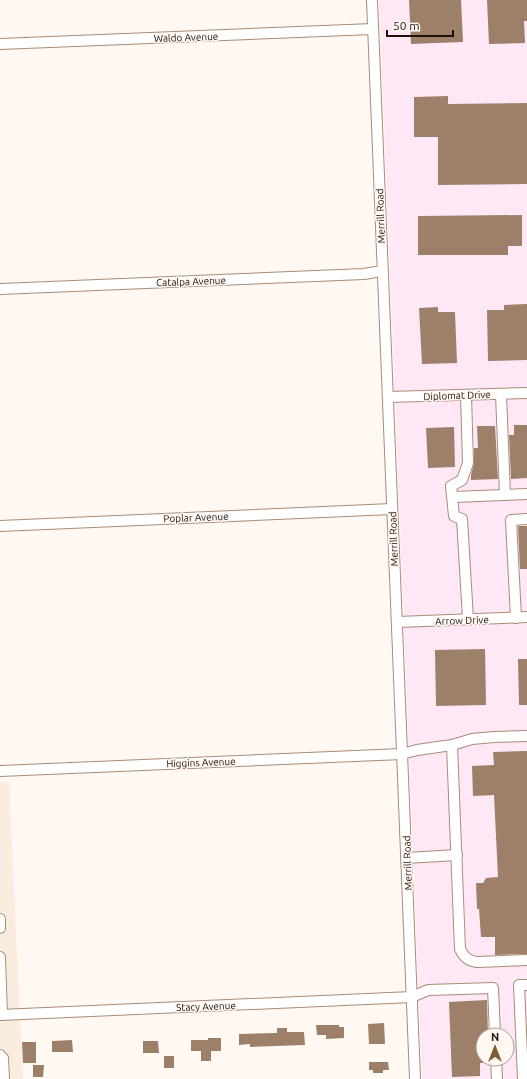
<svg xmlns="http://www.w3.org/2000/svg" width="527" height="1079" font-family="Ubuntu,sans-serif">
<style>
.built{fill:#fbece0}
.industrial{fill:#ffe8f6;fill-rule:evenodd}
.building{fill:#9d806a}
.lines{fill:none;stroke-linecap:round;stroke-linejoin:round}
.minor-casing{stroke:#a98c75;stroke-width:12}
.minor{stroke:#fff;stroke-width:10}
.labels{text-anchor:middle;stroke-width:3;stroke-linejoin:round;paint-order:stroke}
.street-label{font-size:10px;fill:#1c1209;stroke:#fff8f3}
</style>
<rect width="100%" height="100%" fill="#fff8f3"/>
<!-- built -->
<path class="built" d="M9,781L23,1079H0V782Z"/>
<!-- industrial -->
<path class="industrial" d="M379,0H527V1079H422ZM483,1035H507V1059H483Z"/>
<!-- building -->
<g class="building">
<path d="M409,0H461L463,42L411,44Z"/>
<path d="M487,0H527V21H524L525,43L489,44Z"/>
<path d="M448,96V104L527,103V184L438,185V137H414V97Z"/>
<path d="M522,215V246H508V255H418V216Z"/>
<path d="M527,304V360L488,361L487,310H504V305Z"/>
<path d="M438,307V312H455L457,363L422,364L419,308Z"/>
<path d="M514,425H527V478L511,479L509,435H514Z"/>
<path d="M477,426H495L498,479L471,480V475L474,463V448H478Z"/>
<path d="M454,427L455,467L428,468L426,428Z"/>
<path d="M518,526H527V569H520Z"/>
<path d="M485,649L486,705L436,706L435,650Z"/>
<path d="M518,659H527V705H519Z"/>
<path d="M527,751V954L495,955V937H481L479,909H477L476,883H483L486,878L498,877L494,795L473,796L472,766L494,765L493,752Z"/>
<path d="M487,1000L488,1035H483V1063H480V1076L452,1077L449,1002Z"/>
<path d="M384,1023L385,1044H369L368,1024Z"/>
<path d="M316,1025H339V1027H344V1038L326,1039V1035H317Z"/>
<path d="M277,1028H287V1032H304L305,1045L250,1047V1044L239,1045V1034L277,1033Z"/>
<path d="M208,1038H221V1051H211V1061H201V1051H191V1040H208Z"/>
<path d="M72,1040L73,1052H52V1041Z"/>
<path d="M143,1041H158L159,1053H143Z"/>
<path d="M22,1042H36V1063H23Z"/>
<rect x="164" y="1056" width="10" height="12"/>
<path d="M369,1062H388L389,1070H383V1073H373V1070H369Z"/>
<path d="M33,1065H44L43,1077H33Z"/>
</g>
<g class="lines">
<defs>
<g id="minor">
<path d="M372,0L415,1079"/>
<path d="M0,44L373,29"/>
<path d="M0,289L364,274L382,271"/>
<path d="M501,394L505,495"/>
<path d="M466,395L468,463L462,480L451,486L454,516L462,519L468,619"/>
<path d="M388,397L527,393"/>
<path d="M453,497L527,494"/>
<path d="M0,526L392,509"/>
<path d="M516,618L511,520L527,519"/>
<path d="M397,622L527,617"/>
<path d="M452,745L460,949C464,957 468,961 477,962L527,960"/>
<path d="M0,771L402,754L417,750L452,745L472,739L494,737L527,736"/>
<path d="M406,858L457,855"/>
<path d="M0,919V928"/>
<path d="M0,957L2,1015"/>
<path d="M0,1015L412,997L428,990L493,988L495,1035"/>
<path d="M0,1055L3,1058L4,1079"/>
<path d="M496,1059L497,1079"/>
<path d="M523,1079L519,985H527"/>
</g>
</defs>
<!-- minor casing -->
<use href="#minor" class="minor-casing"/>
<!-- minor -->
<use href="#minor" class="minor"/>
</g>
<g class="labels">
<!-- street labels -->
<g class="street-label">
<text transform="translate(186 37) rotate(-2)" y="4">Waldo Avenue</text>
<text transform="translate(380 216) rotate(-92)" y="4">Merrill Road</text>
<text transform="translate(191 281) rotate(-2)" y="4">Catalpa Avenue</text>
<text transform="translate(457 395) rotate(-2)" y="4">Diplomat Drive</text>
<text transform="translate(196 517) rotate(-2)" y="4">Poplar Avenue</text>
<text transform="translate(393 539) rotate(-92)" y="4">Merrill Road</text>
<text transform="translate(462 620) rotate(-2)" y="4">Arrow Drive</text>
<text transform="translate(201 762) rotate(-2)" y="4">Higgins Avenue</text>
<text transform="translate(407 863) rotate(-92)" y="4">Merrill Road</text>
<text transform="translate(206 1006) rotate(-2)" y="4">Stacy Avenue</text>
</g>
</g>
<!-- north arrow -->
<g transform="translate(495 1047)"><circle r="19" fill="#fff8f3" stroke="#a49c95"/>
<path d="M0-3L7 15L0 10L-7 15Z" fill="#7d5f33"/>
<text y="-6" font-size="11" font-weight="bold" text-anchor="middle" fill="#1c1209">N</text>
</g>
<!-- scale -->
<path d="M387 30v6h66v-6" fill="none" stroke="#1c1209" stroke-width="2"/>
<text x="393" y="30" font-size="12" fill="#1c1209" stroke="#fff8f3" stroke-width="3" paint-order="stroke">50 m</text>
</svg>
